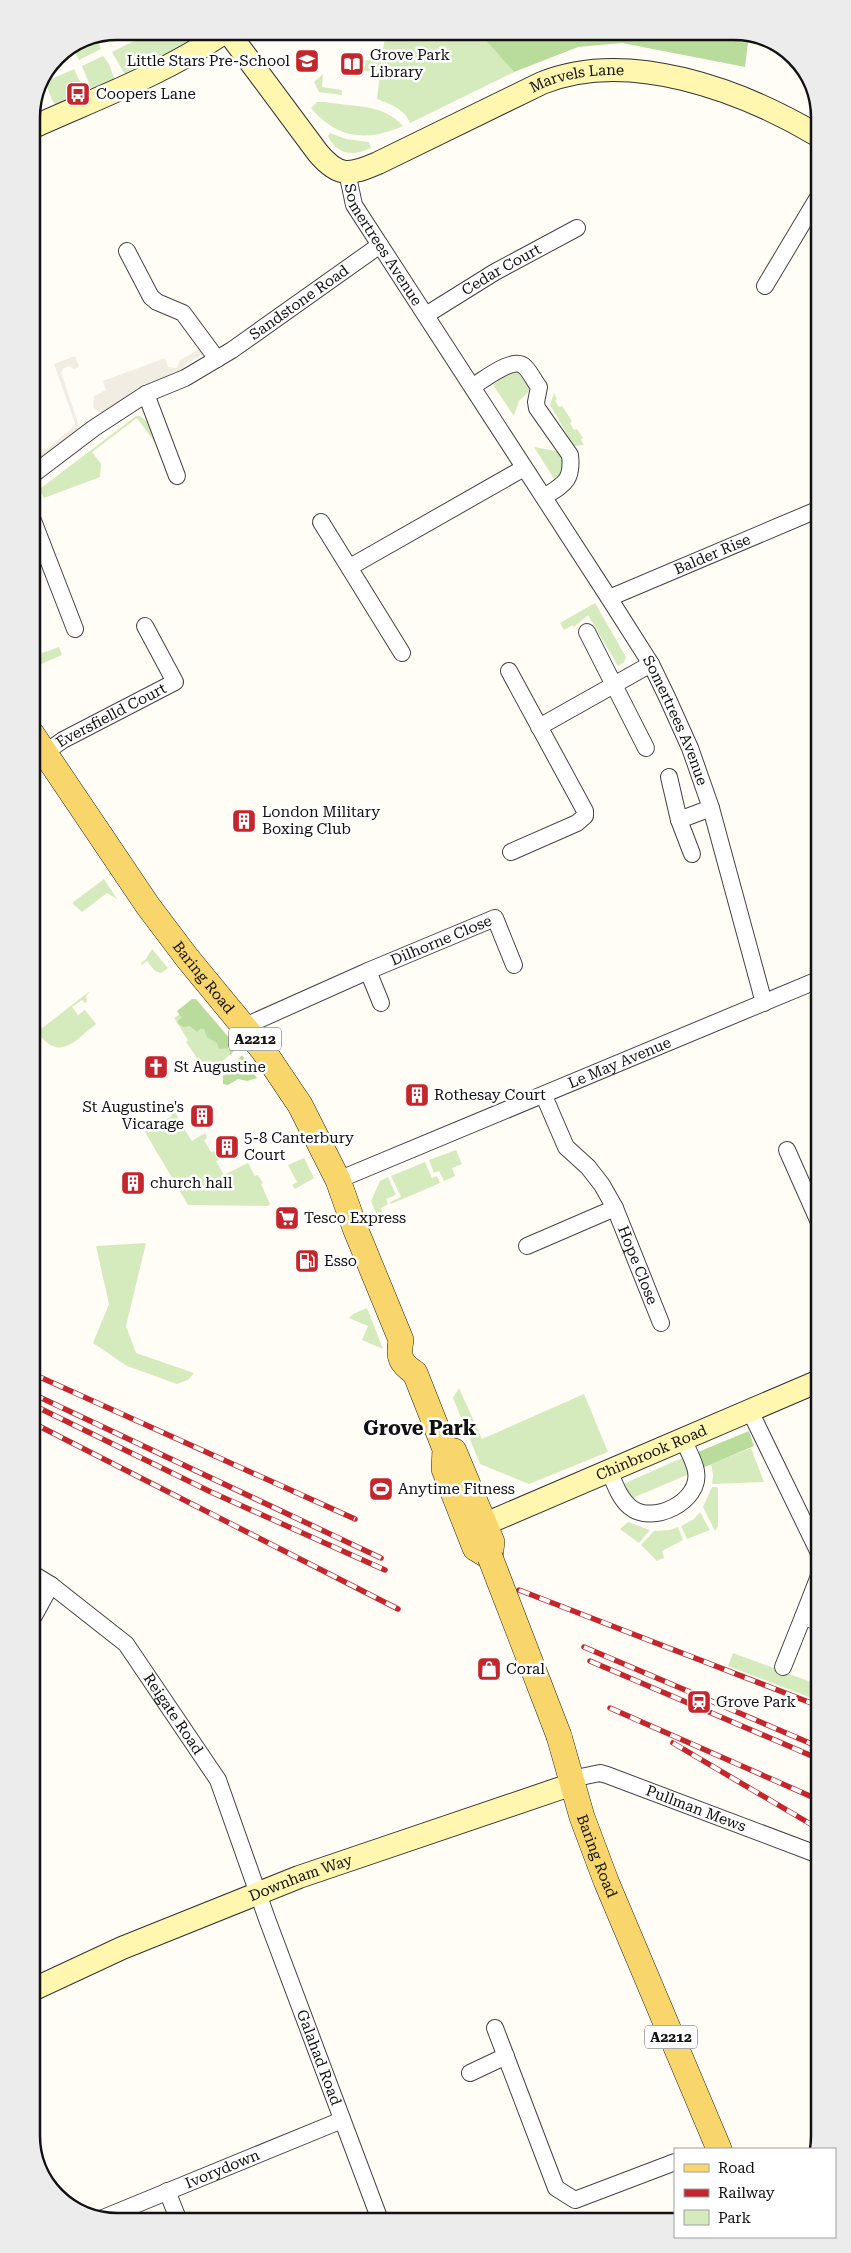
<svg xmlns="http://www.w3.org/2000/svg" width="851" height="2253" font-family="'Roboto Serif',serif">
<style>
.green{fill:#d5ebbd}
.forest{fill:#b9dc9c}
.plaza{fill:#f1ede2}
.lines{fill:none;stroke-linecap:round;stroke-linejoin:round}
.street-casing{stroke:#444;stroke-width:18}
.secondary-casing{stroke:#333;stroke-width:24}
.primary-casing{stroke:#222;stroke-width:26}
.street{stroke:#fff;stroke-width:16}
.secondary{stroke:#fff6b0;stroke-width:22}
.primary{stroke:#f9d66b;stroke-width:25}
.rail-casing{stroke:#c4262e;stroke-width:5.5}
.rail{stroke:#fff;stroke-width:4;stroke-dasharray:11;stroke-linecap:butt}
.primary-bridge-casing{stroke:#222;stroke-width:26;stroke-linecap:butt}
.primary-bridge{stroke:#f9d66b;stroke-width:25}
.labels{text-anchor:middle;stroke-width:5;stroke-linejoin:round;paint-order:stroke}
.shield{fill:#fff;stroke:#585858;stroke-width:1}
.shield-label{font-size:14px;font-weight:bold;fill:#111}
.poi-label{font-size:15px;fill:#111;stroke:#fff;text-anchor:start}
.street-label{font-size:15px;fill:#111;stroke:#fff}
.district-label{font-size:20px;font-weight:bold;fill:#111;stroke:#fff}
.rim{fill:none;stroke:#111;stroke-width:2.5}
</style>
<rect width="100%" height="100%" fill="#fffdf5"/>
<!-- green -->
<g class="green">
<path d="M740,31L744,33L748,43L697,32Z"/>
<path d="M480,34L514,72L410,123C405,109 390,104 377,99L380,73L364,71L366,60L381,61L385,38L357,35Z"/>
<path d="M142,37H196L192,42L126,76L112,52Z"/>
<path d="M85,38H96L101,49L79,60L72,46Z"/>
<path d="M103,56L109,64L115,81L92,91L82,66Z"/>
<path d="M74,69L83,88L70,94L72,99L56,106L52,100L45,82Z"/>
<path d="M323,74L322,87L342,90V95L319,92L314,82Z"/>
<path d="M317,102H325C352,107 383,103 403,126C367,142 337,139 311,108Z"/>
<path d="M330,133L346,139L369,142L371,148C353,156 338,156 328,136Z"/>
<path d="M514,370L520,371L531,389L519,401L514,416L493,385Z"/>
<path d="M554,393L557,399L555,400L559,407L562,406L572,421L570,423L574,430L577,429L583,438L581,440L584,445L574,446L550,405Z"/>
<path d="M136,416H140L146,421L149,420L169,478L156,444L137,418L92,452L101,464L100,477L44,498L40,491L41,488Z"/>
<path d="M534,447L561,452L565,469L556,482Z"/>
<path d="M595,603L626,657L624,662L618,666L588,615L574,627L573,625L564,630L560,623Z"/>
<path d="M32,644L36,655L59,647L62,655L32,668Z"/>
<path d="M104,879L117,899L107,893L82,912L72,903Z"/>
<path d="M152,949L168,968L161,973L155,971L147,961L142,965L141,963L146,959Z"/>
<path d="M90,991L86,996L87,1001L85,1003L82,1000L72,1007L78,1015L85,1010L96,1024C73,1042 60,1062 37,1032Z"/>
<path d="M198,1002L237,1048L208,1074L186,1042L188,1040L174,1018Z"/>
<path d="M175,1110L179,1121L192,1141L205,1133L207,1138L204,1140L211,1152L214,1151L219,1160L216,1161L224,1175L248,1163L255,1176L258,1175L263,1183L261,1184L270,1204L268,1206L188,1205L145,1132L172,1116L171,1113Z"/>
<path d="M456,1150L462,1164L452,1168L455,1176L444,1181L439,1171L434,1173L429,1160Z"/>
<path d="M304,1158L314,1178L295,1189L292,1185L297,1182L288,1165Z"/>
<path d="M425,1162L432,1178L437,1176L440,1183L391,1204L390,1202L401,1197L391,1176Z"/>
<path d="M388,1177L396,1195L386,1199L388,1204L381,1208L384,1216L378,1218L371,1201L380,1181Z"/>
<path d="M146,1243L126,1326L136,1353L194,1373L188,1380L177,1384L127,1366L93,1343L109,1304L96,1246Z"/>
<path d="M367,1308L383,1349L362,1340L368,1326L349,1318L353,1314Z"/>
<path d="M459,1388L482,1439L584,1394L608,1452L529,1484L480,1464L453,1398Z"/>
<path d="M751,1448L764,1482L712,1484L713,1475L711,1464Z"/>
<path d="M682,1458L689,1474L628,1500L621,1485Z"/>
<path d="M712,1487H717L718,1489V1526L715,1531L703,1507Z"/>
<path d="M700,1512L710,1530L687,1539L681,1526L694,1519Z"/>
<path d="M628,1522L650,1530L639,1543L620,1529Z"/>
<path d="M678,1527L683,1540L662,1551L664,1558L657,1561L641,1545L654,1531L670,1530Z"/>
<path d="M733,1653L819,1685V1701L728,1666Z"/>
</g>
<!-- forest -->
<g class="forest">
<path d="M697,32L748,43L745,67L622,43L578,47L514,72L480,34Z"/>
<path d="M192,999H196L237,1047L230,1055L229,1048L219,1049L217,1043L207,1037L204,1029H200L197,1032L190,1026L183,1027L178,1023V1020L182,1018L177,1011Z"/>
<path d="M242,1055L257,1078L247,1081L238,1079L228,1085L223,1084V1076L234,1068L235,1063Z"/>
<path d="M749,1431L754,1446L700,1469L693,1454Z"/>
</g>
<!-- plaza -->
<g class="plaza">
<path d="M204,347L203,354L186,364L181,373L139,387L105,412H99L93,407L94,396L106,390L103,381L165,358L168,367L177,368L180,360Z"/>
<path d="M75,356L79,367L74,369L69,366L64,368L61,372L79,426L76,433L32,467V460L74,427L75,423L54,364Z"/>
</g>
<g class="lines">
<defs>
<g id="street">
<path id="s1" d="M347,172L354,205L609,598L651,664L667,697L690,748L711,808L764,1003"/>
<path d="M127,251L151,297L157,302L183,313L217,359"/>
<path d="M765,286L817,199"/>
<path id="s2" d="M426,315L495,272L577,228"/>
<path d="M473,386C484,380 514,355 525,367C531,373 534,381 539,387L536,402L537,408L570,455C573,481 564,484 544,497"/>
<path d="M146,394L177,476"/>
<path id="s3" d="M32,475L94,428L146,394L185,378L232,350L380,245"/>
<path d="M32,518L75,629"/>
<path d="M321,522L402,653"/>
<path d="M350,567L524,468"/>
<path id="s4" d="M609,598L817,510"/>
<path d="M587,632L646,748"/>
<path d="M509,671L585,811V816L577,823L511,852"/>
<path d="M539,727L651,664"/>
<path id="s5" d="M46,752L63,740L175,682L145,626"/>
<path d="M669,777L679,820L692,854"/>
<path d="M679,820L711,808"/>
<path d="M368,971L381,1003"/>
<path id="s6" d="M245,1026L368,971L495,918L514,965"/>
<path id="s7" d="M544,1096L566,1147L588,1167L602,1185L615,1208L661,1323"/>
<path d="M787,1150L818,1220"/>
<path id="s8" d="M338,1180L818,980"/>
<path d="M527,1246L615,1208"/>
<path d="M750,1411L819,1553"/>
<path d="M609,1470C614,1482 619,1498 630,1507C652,1526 702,1501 696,1471C694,1460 687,1449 683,1439"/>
<path id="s9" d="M33,1574L51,1585L126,1644L218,1780L267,1919L380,2220"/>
<path d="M819,1576L803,1617L819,1622"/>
<path d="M34,1616L51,1585"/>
<path d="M783,1667L803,1617"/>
<path id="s10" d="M571,1779L600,1773L607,1775L819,1855"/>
<path d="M495,2028L556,2188L575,2200L675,2162"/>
<path d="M470,2073L506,2056"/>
<path d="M167,2191L179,2221"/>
<path id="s11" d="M103,2218L342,2120"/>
</g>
<g id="secondary">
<path id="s12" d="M231,36L318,153C339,178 350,175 378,163L542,83C628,48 741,90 817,135"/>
<path d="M31,128C95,99 161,75 219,36"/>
<path id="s13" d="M485,1524L819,1381"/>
<path id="s14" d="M34,1989L122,1948L299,1877L573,1784"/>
</g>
<g id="primary">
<path id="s15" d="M32,734L148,906L188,959L263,1050L300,1105L338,1180L355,1228L401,1340C398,1357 400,1363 415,1373L445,1449L444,1469L475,1548L490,1557L492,1542L454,1451L445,1449"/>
<path id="s16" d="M559,1736L582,1817L606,1881L719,2149"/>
</g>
</defs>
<!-- street casing -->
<use href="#street" class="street-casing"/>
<!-- secondary casing -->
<use href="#secondary" class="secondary-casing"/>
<!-- primary casing -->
<use href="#primary" class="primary-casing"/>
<!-- street -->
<use href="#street" class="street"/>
<!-- secondary -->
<use href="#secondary" class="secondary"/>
<!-- primary -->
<use href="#primary" class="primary"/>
<defs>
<g id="rail">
<path d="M33,1374L355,1519"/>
<path d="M33,1394L381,1558"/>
<path d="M33,1405L211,1492L385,1570"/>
<path d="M33,1423L398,1609"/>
<path d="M519,1590L819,1706"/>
<path d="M584,1647L819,1747"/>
<path d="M590,1661L819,1759"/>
<path d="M610,1708L819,1800"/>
<path d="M673,1743L819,1829"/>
</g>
</defs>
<!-- rail casing -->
<use href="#rail" class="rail-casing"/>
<!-- rail -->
<use href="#rail" class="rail"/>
<defs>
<path id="primary-bridge" d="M490,1557L559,1736"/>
</defs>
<!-- primary-bridge casing -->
<use href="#primary-bridge" class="primary-bridge-casing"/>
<!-- primary-bridge -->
<use href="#primary-bridge" class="primary-bridge"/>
</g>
<!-- icons -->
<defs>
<symbol id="school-square" viewBox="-11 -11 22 22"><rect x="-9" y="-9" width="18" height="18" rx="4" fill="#c4262e" stroke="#fff"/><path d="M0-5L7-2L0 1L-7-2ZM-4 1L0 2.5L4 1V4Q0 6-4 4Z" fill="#fff"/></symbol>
<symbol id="library-square" viewBox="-11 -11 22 22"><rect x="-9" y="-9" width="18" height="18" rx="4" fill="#c4262e" stroke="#fff"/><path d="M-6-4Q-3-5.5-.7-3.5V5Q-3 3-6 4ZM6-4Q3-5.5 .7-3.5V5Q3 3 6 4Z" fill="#fff"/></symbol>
<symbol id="bus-square" viewBox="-11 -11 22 22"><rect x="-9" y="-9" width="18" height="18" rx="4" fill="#c4262e" stroke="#fff"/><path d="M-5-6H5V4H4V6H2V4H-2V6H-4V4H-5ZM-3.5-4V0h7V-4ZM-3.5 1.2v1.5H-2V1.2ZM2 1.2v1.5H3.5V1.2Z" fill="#fff"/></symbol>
<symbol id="building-square" viewBox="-11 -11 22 22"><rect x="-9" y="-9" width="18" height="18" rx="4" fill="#c4262e" stroke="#fff"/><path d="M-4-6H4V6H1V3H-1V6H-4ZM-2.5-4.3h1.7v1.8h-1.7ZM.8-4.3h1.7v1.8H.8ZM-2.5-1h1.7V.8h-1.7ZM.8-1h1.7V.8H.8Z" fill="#fff"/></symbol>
<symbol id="church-square" viewBox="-11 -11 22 22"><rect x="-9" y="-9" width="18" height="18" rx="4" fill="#c4262e" stroke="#fff"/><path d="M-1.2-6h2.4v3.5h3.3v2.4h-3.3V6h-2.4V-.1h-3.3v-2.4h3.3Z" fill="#fff"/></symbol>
<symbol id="supermarket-square" viewBox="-11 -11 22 22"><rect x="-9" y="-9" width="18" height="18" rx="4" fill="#c4262e" stroke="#fff"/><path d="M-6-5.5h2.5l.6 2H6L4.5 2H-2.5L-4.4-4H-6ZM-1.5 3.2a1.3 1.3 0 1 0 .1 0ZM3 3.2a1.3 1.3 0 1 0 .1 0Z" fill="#fff"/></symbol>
<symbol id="fuel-square" viewBox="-11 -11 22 22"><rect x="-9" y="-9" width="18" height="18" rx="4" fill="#c4262e" stroke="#fff"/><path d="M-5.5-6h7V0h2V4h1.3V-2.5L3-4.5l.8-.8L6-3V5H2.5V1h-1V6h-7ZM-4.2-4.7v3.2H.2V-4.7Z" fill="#fff"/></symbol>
<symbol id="stadium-square" viewBox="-11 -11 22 22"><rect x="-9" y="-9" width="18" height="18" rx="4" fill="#c4262e" stroke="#fff"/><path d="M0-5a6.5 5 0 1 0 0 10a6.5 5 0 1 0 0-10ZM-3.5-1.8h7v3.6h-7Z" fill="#fff"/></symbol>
<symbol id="shop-square" viewBox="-11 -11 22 22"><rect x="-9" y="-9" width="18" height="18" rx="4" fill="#c4262e" stroke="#fff"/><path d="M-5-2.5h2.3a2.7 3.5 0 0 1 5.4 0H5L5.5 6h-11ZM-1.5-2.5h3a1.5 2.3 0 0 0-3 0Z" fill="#fff"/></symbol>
<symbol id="station-square" viewBox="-11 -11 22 22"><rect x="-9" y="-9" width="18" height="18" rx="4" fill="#c4262e" stroke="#fff"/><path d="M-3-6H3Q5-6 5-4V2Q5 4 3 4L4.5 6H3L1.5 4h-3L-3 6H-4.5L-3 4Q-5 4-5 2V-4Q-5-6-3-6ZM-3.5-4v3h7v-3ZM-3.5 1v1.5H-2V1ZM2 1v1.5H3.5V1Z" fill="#fff"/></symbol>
</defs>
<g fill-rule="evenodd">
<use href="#school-square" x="293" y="47" width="28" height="28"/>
<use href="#library-square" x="338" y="50" width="28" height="28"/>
<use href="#bus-square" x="64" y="80" width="28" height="28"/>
<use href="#building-square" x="230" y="807" width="28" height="28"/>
<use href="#church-square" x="142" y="1053" width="28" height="28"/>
<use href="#building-square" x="403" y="1081" width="28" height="28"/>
<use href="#building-square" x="188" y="1102" width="28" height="28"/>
<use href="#building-square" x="213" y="1133" width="28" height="28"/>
<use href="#building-square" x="119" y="1169" width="28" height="28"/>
<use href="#supermarket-square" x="273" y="1204" width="28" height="28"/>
<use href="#fuel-square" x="293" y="1247" width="28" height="28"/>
<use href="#stadium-square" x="367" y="1475" width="28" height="28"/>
<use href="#shop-square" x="475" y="1655" width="28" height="28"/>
<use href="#station-square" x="685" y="1688" width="28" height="28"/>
</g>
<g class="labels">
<!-- shield labels -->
<g class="shield">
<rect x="229" y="1027.5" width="52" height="23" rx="4"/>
<rect x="645" y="2025.5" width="52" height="23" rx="4"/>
</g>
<g class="shield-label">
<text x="255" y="1044">A2212</text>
<text x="671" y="2042">A2212</text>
</g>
<!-- poi labels -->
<g class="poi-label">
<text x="370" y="60">Grove Park<tspan x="370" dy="17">Library</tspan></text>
<text x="290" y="66" text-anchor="end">Little Stars Pre-School</text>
<text x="96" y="99">Coopers Lane</text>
<text x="262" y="817">London Military<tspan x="262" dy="17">Boxing Club</tspan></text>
<text x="174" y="1072">St Augustine</text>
<text x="434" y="1100">Rothesay Court</text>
<text x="184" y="1112" text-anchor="end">St Augustine's<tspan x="184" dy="17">Vicarage</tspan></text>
<text x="244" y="1143">5-8 Canterbury<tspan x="244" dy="17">Court</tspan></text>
<text x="150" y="1188">church hall</text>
<text x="304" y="1223">Tesco Express</text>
<text x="324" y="1266">Esso</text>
<text x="398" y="1494">Anytime Fitness</text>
<text x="506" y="1674">Coral</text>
<text x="716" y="1707">Grove Park</text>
</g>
<!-- street labels -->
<g class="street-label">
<text dy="5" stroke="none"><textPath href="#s12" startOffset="432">Marvels Lane</textPath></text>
<text dy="5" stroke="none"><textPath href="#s1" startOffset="82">Somertrees Avenue</textPath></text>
<text dy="5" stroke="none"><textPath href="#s2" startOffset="88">Cedar Court</textPath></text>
<text dy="5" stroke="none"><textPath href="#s3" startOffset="319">Sandstone Road</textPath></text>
<text dy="5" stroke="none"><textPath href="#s4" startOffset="112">Balder Rise</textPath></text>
<text dy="5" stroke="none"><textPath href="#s5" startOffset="75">Eversfielld Court</textPath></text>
<text dy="5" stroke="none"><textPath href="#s1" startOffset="642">Somertrees Avenue</textPath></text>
<text dy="5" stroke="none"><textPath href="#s6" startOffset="214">Dilhorne Close</textPath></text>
<text dy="5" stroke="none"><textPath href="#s15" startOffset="298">Baring Road</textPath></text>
<text dy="5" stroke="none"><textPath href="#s8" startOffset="305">Le May Avenue</textPath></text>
<text dy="5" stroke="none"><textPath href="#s7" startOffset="196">Hope Close</textPath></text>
<text dy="5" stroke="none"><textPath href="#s13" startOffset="181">Chinbrook Road</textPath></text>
<text dy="5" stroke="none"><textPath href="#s9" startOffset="201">Reigate Road</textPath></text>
<text dy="5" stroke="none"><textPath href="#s10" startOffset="132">Pullman Mews</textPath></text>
<text dy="5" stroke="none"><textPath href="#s16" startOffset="126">Baring Road</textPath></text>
<text dy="5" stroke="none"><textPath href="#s14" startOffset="289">Downham Way</textPath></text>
<text dy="5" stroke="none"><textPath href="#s9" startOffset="576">Galahad Road</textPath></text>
<text dy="5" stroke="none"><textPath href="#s11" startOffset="129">Ivorydown</textPath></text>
</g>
<!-- district labels -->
<g class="district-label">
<text x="420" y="1435">Grove Park</text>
</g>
</g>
<!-- crop -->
<path d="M0 0H851V2253H0ZM117 40H734A77 77 0 0 1 811 117V2136A77 77 0 0 1 734 2213H117A77 77 0 0 1 40 2136V117A77 77 0 0 1 117 40Z" fill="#ececec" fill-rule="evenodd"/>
<path class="rim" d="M117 40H734A77 77 0 0 1 811 117V2136A77 77 0 0 1 734 2213H117A77 77 0 0 1 40 2136V117A77 77 0 0 1 117 40Z"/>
<!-- legend -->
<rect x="674" y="2148" width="162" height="90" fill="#ffffff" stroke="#a0a0a0"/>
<rect x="684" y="2164" width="25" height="8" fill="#f9d66b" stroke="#a0a0a0"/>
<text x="718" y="2173" font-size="15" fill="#111111">Road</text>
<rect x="684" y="2189" width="25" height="8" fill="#c4262e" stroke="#a0a0a0"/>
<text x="718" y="2198" font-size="15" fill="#111111">Railway</text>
<rect x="684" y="2210" width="25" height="15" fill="#d5ebbd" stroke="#a0a0a0"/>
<text x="718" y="2223" font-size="15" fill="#111111">Park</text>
</svg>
